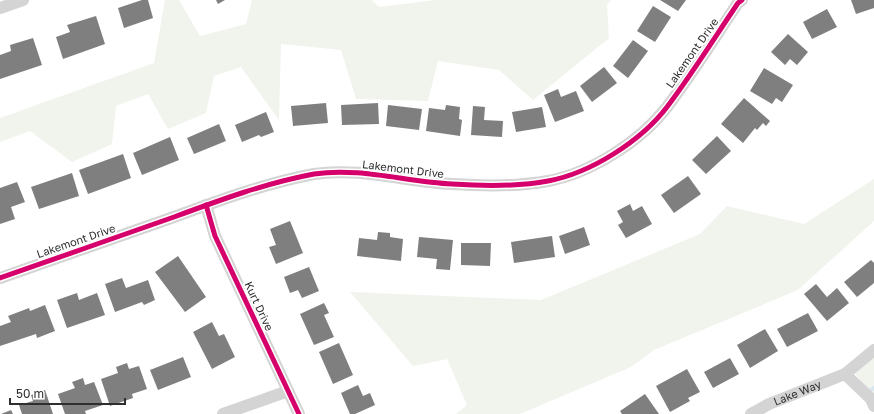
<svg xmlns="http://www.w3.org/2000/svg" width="874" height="414" font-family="'Golos Text',sans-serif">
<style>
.green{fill:#f1f4ed}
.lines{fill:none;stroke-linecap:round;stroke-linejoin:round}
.stream{stroke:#dbe7f0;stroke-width:4.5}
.building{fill:#7f7f7f}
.minor{stroke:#d4d4d4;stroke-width:12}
.cycleway-casing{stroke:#fff;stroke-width:8}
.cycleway{stroke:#d6006c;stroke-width:5}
.labels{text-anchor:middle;stroke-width:4;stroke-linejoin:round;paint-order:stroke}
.street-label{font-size:11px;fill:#2f2f2f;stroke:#fff}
</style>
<rect width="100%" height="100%" fill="#fff"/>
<!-- green -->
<g class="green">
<path d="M165,0H179L200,36L246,24L252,0H372L379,7L435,0H611L607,5L609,38L533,100L499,70L438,61L428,101L356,99L341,50L281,44L279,120L241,67L214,76L206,113L168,129L148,94L116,106L112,144L72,162L30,131L0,142V118L154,63Z"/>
<path d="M874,179V221L798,290L654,350L631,367L520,414H456L467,405L447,359L413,366L350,292L541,300L700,234L727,206L804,224Z"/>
<path d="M874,357V398L854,372Z"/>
</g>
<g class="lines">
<!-- stream -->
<path class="stream" d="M871,390L874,388"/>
</g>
<!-- building -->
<g class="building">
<path d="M142,0H148L153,18L124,28L118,8Z"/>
<path d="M216,0H225L218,4Z"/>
<path d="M660,0H686L678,11Z"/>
<path d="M851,0H874V8L856,14Z"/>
<path d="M653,6L671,17L655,42L637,31Z"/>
<path d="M827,9L837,27L812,39L803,22Z"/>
<path d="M96,16L105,44L63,59L56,37L70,32L67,25Z"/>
<path d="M788,34L808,52L797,65L790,59L785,65L771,52Z"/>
<path d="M33,38L42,65L0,79V55L11,51L10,45Z"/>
<path d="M633,40L648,51L628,78L613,66Z"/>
<path d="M604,67L617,83L592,102L580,86Z"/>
<path d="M764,68L793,85L782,102L776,98L772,104L750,91Z"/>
<path d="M558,89L561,97L576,91L584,111L555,122L544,95Z"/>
<path d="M744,98L770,121L766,126L763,123L757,130L755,128L743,143L721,124Z"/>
<path d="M326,103L328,123L293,126L291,106Z"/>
<path d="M378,103L379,124L342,125L341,105Z"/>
<path d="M388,105L422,109L419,130L386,126Z"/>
<path d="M446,105L460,107L459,119L462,120L460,136L426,131L429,108L445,110Z"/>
<path d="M473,106L485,107L484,120L503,121L502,137L471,135Z"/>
<path d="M542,107L546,127L516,132L512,112Z"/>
<path d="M266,112L274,132L261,137L259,135L242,142L235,125Z"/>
<path d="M219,124L226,141L194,154L187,138Z"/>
<path d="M717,136L731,151L706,174L692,160Z"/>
<path d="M170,137L179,160L142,175L133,153Z"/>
<path d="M123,154L131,178L88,194L79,170Z"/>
<path d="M72,173L79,196L39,209L31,187Z"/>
<path d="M688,176L701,194L674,213L661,195Z"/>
<path d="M17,182L25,202L11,207L15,219L0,224V188Z"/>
<path d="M630,204L633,211L642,206L652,224L626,238L618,225L623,222L617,211Z"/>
<path d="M290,221L303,253L276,264L269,247L276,245L270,229Z"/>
<path d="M584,227L590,245L565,254L559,236Z"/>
<path d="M378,232L390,233V237L403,239L401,261L357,256L359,238L377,240Z"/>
<path d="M552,236L555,257L514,263L511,242Z"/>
<path d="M419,237L453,240L450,270L436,269L437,259L417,257Z"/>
<path d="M461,243H491L490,266L461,265Z"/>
<path d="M178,256L206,297L185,312L155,272Z"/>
<path d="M871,260L874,263V283L857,297L844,282Z"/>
<path d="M309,267L319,291L302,298L298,290L290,293L284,277Z"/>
<path d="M122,278L126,288L148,280L155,300L144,305L142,302L115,312L105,284Z"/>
<path d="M816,284L827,297L837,288L849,303L827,321L804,294Z"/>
<path d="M77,293L79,300L97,293L105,315L67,328L57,300Z"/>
<path d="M324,303L329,313L324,315L334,337L314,345L300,314Z"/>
<path d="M45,305L55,331L37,338L36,334L0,346V326L11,322L8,316L29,308L30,311Z"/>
<path d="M808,313L818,331L787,347L777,329Z"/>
<path d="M212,322L219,336L224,334L235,357L212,369L193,332Z"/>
<path d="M765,329L778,351L750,368L737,345Z"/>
<path d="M339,343L353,375L333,384L319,352Z"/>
<path d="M183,357L191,377L158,390L150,370Z"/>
<path d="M730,358L739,374L713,388L704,372Z"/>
<path d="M127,363L129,369L139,366L147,389L132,394L133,398L110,406L101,379L118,373L116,367Z"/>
<path d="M687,369L700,392L688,398L690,401L670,412L656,386Z"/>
<path d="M83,378L85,385L94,382L103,405L85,411L86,414H65L58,394L75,388L72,382Z"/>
<path d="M358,385L363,396L370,393L375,405L355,414H350L341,393Z"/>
<path d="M45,390L53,414H22L19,405L33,401L31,395Z"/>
<path d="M645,394L659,414H622L620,411Z"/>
<path d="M11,410L13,414H1Z"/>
</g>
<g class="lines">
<!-- minor -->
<g class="minor">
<path d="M0,8L23,0"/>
<path d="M206,205L215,236L299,414"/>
<path d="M0,278C58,258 116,237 174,217C220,200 266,183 314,174C359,167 407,182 452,184C483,186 517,187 548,181C591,173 641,141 667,107C692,74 715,37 738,3L742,0"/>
<path d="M874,350L845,374L871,399L874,406"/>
<path d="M223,414L288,391"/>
<path id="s1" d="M751,414L769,404L845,374"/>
</g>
<defs>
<g id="cycleway">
<path d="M206,205L215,236L299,414"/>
<path d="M0,278C58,258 116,237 174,217C220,200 266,183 314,174C359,167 407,182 452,184C483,186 517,187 548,181C591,173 641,141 667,107C692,74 715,37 738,3L742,0"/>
</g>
</defs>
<!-- cycleway casing -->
<use href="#cycleway" class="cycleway-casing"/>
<!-- cycleway -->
<use href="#cycleway" class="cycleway"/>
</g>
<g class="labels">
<!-- street labels -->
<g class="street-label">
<text transform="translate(692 53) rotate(-55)" y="4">Lakemont Drive</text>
<text transform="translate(403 169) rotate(7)" y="4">Lakemont Drive</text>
<text transform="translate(76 241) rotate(-19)" y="4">Lakemont Drive</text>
<text transform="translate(259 306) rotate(65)" y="4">Kurt Drive</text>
<text dy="4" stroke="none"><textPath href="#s1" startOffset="51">Lake Way</textPath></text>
</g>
</g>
<!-- scale -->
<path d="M10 398v6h115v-6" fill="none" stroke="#2f2f2f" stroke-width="2"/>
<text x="16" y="398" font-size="12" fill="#2f2f2f" stroke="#ffffff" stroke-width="3" paint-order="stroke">50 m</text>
</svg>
